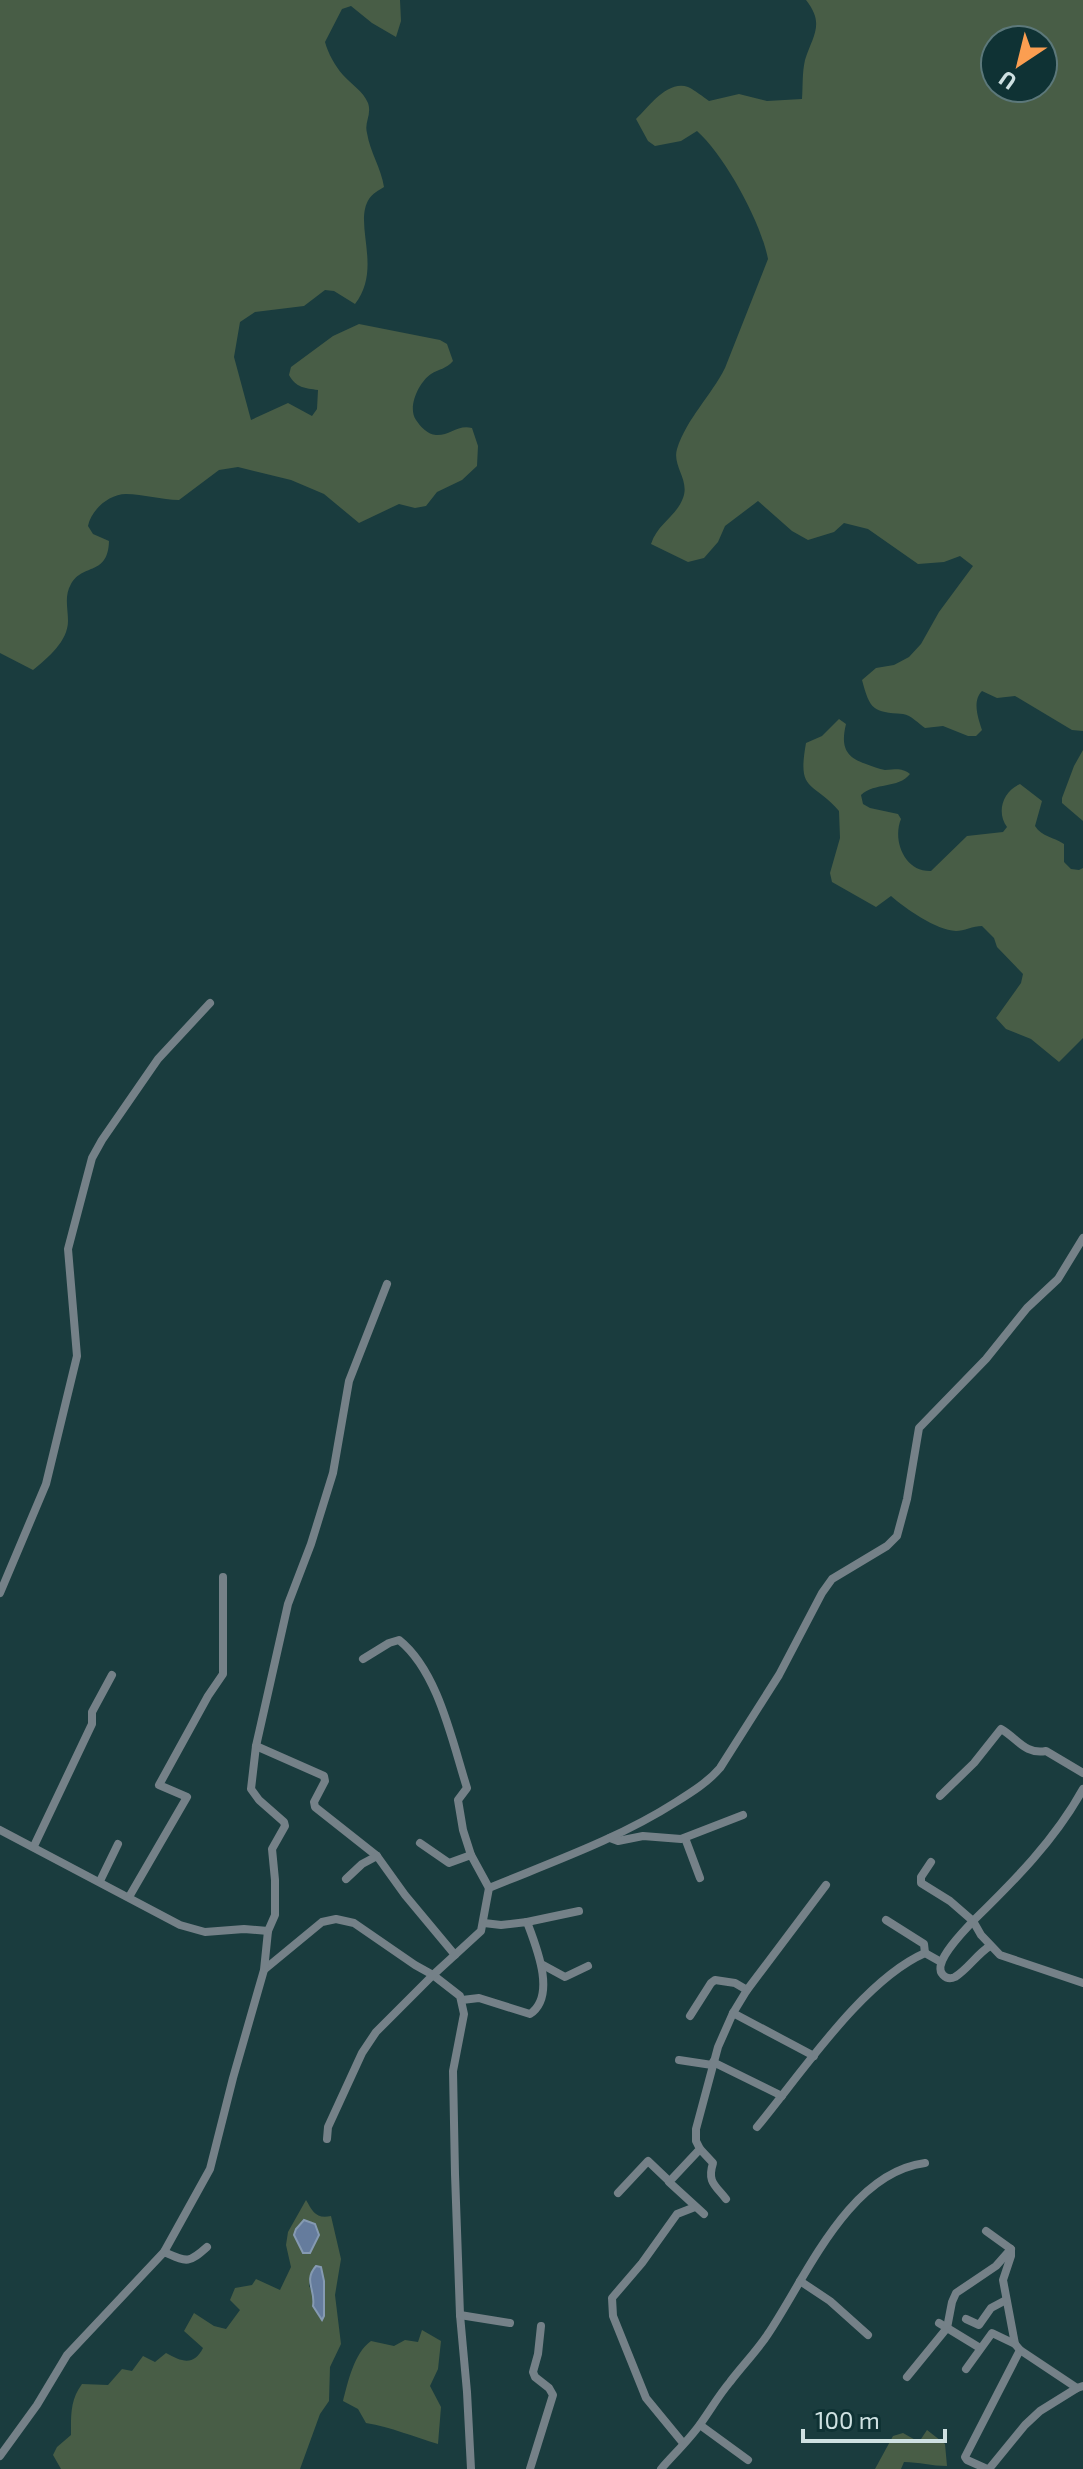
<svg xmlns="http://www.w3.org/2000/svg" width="1083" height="2469" font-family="'Exo 2',sans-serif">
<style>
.green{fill:#485d46;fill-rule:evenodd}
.water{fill:#657c9d;stroke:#859ab2;stroke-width:2}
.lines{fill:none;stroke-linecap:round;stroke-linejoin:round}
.minor{stroke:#758188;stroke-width:8}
</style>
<rect width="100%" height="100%" fill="#1a3c3e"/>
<!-- green -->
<g class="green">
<path d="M0,0H400L401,21L396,37L372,23L351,6L342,9L325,42C328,53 335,66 343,75C351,84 363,91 368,103C372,115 364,122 367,133C370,152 381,168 384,187C379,190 372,194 369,199C353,224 383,268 355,304L334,291L325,290L304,306L255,312L240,322L234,357L251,420L288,403L312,416L317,409L318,390C305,388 296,388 289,375L291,367L333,336L359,324L440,340L447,344L453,361C446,369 439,369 431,374C419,382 407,407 416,420C420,426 428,435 436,435C449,436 458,424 472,428L478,446L477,466L462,480L437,492L426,506L415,508L399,504L359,523L324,494L291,480L238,467L219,470L179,500C162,500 143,494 126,494C109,494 91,510 88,526L93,534L109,541C108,576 83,563 71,584C64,596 68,608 68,621C68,641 48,658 33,670L0,653Z"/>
<path d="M806,0H1083V731L1072,730L1015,696L997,698L982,691C972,701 978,718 982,730L976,736H968L943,726L925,728C919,724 911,715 903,714C873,712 870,710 862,680L876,668L894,665L909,657L921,644L939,612L973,566L960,556L944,562L918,564L868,529L844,523L834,532L808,540L792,531L758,501L725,526L718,542L704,558L688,562L651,544C658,523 676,517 683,498C690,480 672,466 677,449C687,418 711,396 725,368L768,259C761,222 725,156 697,131L681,141L655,146L648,141L636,119C649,107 667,80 688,87C695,90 703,97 709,101L739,94L767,101L802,99C803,86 802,73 805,60C813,35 825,24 806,0ZM995,40H1043V88H995Z"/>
<path d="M839,719L846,724C841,745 844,757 866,764C872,766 879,769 885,770C896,770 900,767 910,774C898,789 875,782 861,795L863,804L870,808L898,814L901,819C892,841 905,872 931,871L967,836L1003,832L1007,827C996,812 1003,791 1020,784L1042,801L1035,826C1042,837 1054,837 1064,844V862L1071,869L1079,870L1083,868V1038L1059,1062L1031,1039L1006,1029L996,1018L1021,983L1023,974L997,947L994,938L982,926C973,926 964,931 956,931C936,930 906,909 891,896L876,907L832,882L830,873L840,838L839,811C812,780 797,793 806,743L822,736Z"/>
<path d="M1083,750V821L1062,803V798L1074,766Z"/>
<path d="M306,2200C313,2212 316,2219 331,2216L341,2259L335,2295L341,2344L330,2367L329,2401L320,2414L300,2469H61L53,2455L57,2447L71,2435C71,2416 70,2400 82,2384L108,2385L122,2369L132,2371L143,2356L155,2362L166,2353C182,2362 194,2366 203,2348L184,2331L194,2313L214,2326L226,2329L240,2310L230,2300L235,2288L252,2285L256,2279L280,2290L291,2267L286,2245L288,2232ZM313,2269L323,2281L324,2316L313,2306L315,2297L309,2286Z"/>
<path d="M422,2330L441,2341L438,2369L430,2386L441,2407L438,2444C414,2437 391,2427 366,2423L358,2409L343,2401C348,2382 354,2353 371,2341L394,2346L405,2340L418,2342Z"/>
<path d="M927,2430L945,2444L947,2466C932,2466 919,2462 904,2462L901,2469H875L893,2436L903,2433L919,2442Z"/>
</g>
<!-- water -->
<g class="water">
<path d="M304,2220L315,2224L319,2235L310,2253H303L294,2235L296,2229Z"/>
<path d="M316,2266L321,2267L324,2281V2316L322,2320L313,2306C316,2290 303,2281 316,2266Z"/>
</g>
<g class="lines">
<!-- minor -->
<g class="minor">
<path d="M0,1593L46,1484L77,1356L68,1249L92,1158L102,1140L158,1059L210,1003"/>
<path d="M363,1659L389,1643L399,1640C438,1671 452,1741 467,1788L458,1800L463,1830L471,1855"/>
<path d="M256,1746L324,1776L325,1781L314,1802L315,1807L377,1856L405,1895L455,1955"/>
<path d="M1083,1789C1055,1840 1014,1881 973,1921L981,1935L1000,1955L1083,1983"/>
<path d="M940,1796L974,1763L1001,1729C1017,1738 1025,1755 1046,1751L1083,1773"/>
<path d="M0,1830L180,1925L205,1932L244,1929L268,1931"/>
<path d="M610,1838L618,1841L643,1836L681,1839L743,1815"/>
<path d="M685,1838L700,1878"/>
<path d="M420,1843L449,1863L471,1855L489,1888"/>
<path d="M34,1846L92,1724V1712L112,1675"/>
<path d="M931,1862L921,1877V1883L950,1901L973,1921C964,1931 931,1963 943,1975C947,1979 951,1979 955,1977C968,1969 977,1954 990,1946"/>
<path d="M346,1879L362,1864L377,1856"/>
<path d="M100,1881L118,1844"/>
<path d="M129,1897L187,1797L159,1785L208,1696L223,1674V1577"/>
<path d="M886,1920L924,1944L925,1953"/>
<path d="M527,1922L579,1911"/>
<path d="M543,1965L565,1977L588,1966"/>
<path d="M265,1969L322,1922L336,1919L354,1923L415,1965L433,1975L460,1996L464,2014L453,2071L455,2174L460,2315L467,2392L471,2469"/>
<path d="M462,2000L479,1998L530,2014C557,1996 536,1946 527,1922L501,1925L484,1923"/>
<path d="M733,2013L814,2056"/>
<path d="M690,2016L711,1983L715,1980L735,1983L747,1990"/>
<path d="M679,2060L712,2065"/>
<path d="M713,2062L782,2096"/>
<path d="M757,2127C801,2074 863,1980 925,1953L941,1962"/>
<path d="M327,2139L328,2127L362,2053L376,2032L433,1975L481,1931L489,1888C552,1862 618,1839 676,1802C692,1792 708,1782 720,1768L779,1675L822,1593L832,1579L887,1546L897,1536L907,1499L919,1428L986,1359L1027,1308L1058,1279L1083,1238"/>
<path d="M700,2149L713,2163C707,2182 715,2185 726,2199"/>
<path d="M618,2193L648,2161L669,2181"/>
<path d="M704,2214L669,2182L700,2149L696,2141V2129L718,2047L733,2013L747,1990L826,1885"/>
<path d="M986,2231L1011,2249V2256L1003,2280L1015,2344L1020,2350L1077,2388"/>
<path d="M164,2252C187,2262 188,2264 207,2247"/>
<path d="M800,2281L830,2301L868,2335"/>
<path d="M460,2315L510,2323"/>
<path d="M966,2319L979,2325L991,2308L1006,2300"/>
<path d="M939,2323L980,2348"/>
<path d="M966,2369L992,2333L1015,2344"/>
<path d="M907,2377L947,2328L952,2302L956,2293L996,2266L1011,2249"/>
<path d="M700,2425L748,2460"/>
<path d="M683,2443L646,2398L613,2316L612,2298L642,2263L677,2214L695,2207"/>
<path d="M0,2456L37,2405L67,2355L164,2252L210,2169L233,2078L264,1970L268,1931L275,1915V1880L272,1849L285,1826L284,1822L259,1800L251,1789L256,1746L288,1604L311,1544L333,1473L349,1381L387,1284"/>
<path d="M530,2469L553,2395L549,2388L535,2377L533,2372L538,2354L541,2326"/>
<path d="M661,2469C674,2454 690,2439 701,2423C711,2409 719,2395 730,2382C742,2366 757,2351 768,2334C806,2278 848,2173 925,2163"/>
<path d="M987,2469L967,2460L965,2457L1020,2350"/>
<path d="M989,2469L1025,2425L1040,2411L1077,2388L1083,2386"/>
</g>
</g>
<!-- north arrow -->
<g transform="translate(1019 64) rotate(215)"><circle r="38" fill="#0f3234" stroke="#5c787a" stroke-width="2"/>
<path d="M0-6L14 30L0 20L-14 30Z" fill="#fb9e51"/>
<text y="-12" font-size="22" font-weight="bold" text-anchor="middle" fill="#cfe1e2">U</text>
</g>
<!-- scale -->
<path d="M803 2429v12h142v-12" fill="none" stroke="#cfe1e2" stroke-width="4"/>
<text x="815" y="2429" font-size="24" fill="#cfe1e2" stroke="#0f3234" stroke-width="6" paint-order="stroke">100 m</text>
</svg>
